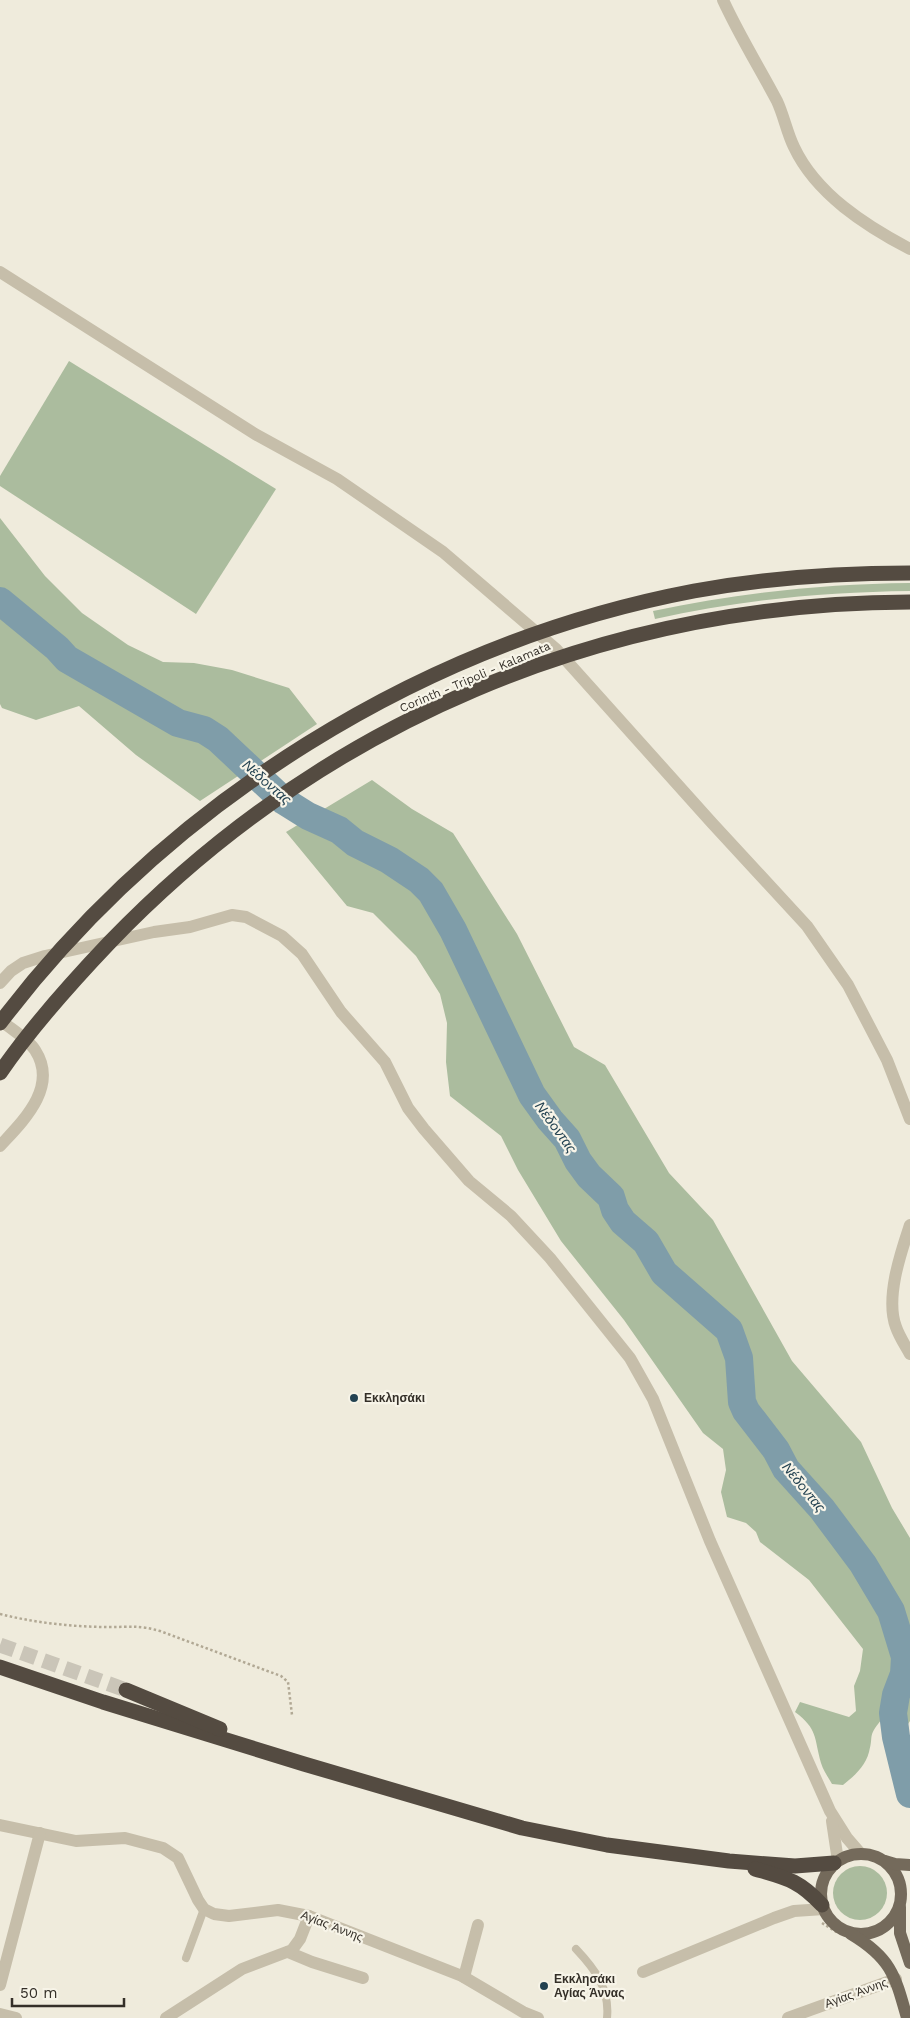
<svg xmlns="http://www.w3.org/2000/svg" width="910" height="2018" font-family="'Work Sans',sans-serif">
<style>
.green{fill:#abbc9e}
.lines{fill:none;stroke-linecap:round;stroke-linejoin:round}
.river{stroke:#7f9da9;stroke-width:28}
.highway-tunnel{stroke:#cac5b8;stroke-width:15;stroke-dasharray:15 8;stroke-linecap:butt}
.path{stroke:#b1a894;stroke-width:2.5;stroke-dasharray:2.5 2.5;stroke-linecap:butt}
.lane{stroke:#c6beaa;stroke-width:8}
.street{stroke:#c6beaa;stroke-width:12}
.primary{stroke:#746a5b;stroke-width:12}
.highway{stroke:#544b41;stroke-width:15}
.poi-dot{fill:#234251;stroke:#f7f4e8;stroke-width:2}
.labels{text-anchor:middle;stroke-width:4.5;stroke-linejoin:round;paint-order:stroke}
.street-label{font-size:12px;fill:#342f28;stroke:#f7f4e8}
.poi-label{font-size:12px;font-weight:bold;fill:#342f28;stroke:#f7f4e8;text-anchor:start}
.water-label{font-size:14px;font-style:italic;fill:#234251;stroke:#f7f4e8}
</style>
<rect width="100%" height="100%" fill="#efebdc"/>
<!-- green -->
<g class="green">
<path d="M69,361L276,489L196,614L0,486V476Z"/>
<path d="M0,518L45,576L82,613L128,645L163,662L194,663L232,670L289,688L317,724L200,801L136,755L79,706L36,720L2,708L0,704Z"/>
<path d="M910,583V591C824,592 739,600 655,619L653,611C738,593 823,584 910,583Z"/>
<path d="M372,780L412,809L453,833L517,934L574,1047L605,1065L669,1173L713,1220L792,1361L861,1442L892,1508L910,1538V1721L906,1727L881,1720C867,1738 874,1734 869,1752C865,1767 854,1776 843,1785L832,1784C828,1777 823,1770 821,1763C814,1738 818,1729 795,1712L800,1702L849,1717L856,1711L854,1686L860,1671L863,1649L809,1580L760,1542L756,1532L746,1523L727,1517L721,1492L726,1470L723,1449L703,1433L624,1320L561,1241L518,1170L501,1136L450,1096L446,1062L447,1023L440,994L416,956L373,913L347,906L286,832Z"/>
<circle cx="860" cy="1893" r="27"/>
</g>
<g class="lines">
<!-- river -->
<path class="river" d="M0,601L57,648L67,659L178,723L204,730L218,739L284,801L308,816L339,830L355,843L389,860L419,880L431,892L453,930L532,1095L550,1120L567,1139L578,1161L589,1176L611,1197L615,1210L623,1222L646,1242L664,1273L729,1330L739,1358L742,1402L746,1411L776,1450L786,1469L822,1509L863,1564L891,1611L905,1657L904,1674L896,1695L893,1713L896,1737L910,1794"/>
<!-- highway-tunnel -->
<path class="highway-tunnel" d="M0,1645L126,1690"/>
<!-- path -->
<g class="path">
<path d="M0,1614C36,1623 73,1627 110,1627C131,1627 139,1625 160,1631L281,1676L288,1682L292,1715"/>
<path d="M822,1923L838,1933"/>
</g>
<!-- lane -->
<g class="lane">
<path d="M576,1949C595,1969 610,1989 607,2018"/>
<path d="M186,1958L204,1909"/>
</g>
<!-- street -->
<g class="street">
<path d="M723,0C739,35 759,67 777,101C784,116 787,133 794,147C816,194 866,226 910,249"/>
<path d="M0,272L255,434L337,479L443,552L556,649L712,823L807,926L848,985L887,1060L910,1119"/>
<path d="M0,983L11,971L23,963L45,956L154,932L190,927L232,915L246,917L282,936L302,954L341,1012L385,1062L408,1108L424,1129L469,1181L511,1216L550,1258L630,1358L653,1399L710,1541L830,1811L847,1838L860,1853"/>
<path d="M0,1020C11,1029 27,1038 35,1050C59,1087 23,1121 0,1146"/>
<path d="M910,1225C901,1252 885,1298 896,1327C899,1336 905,1345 910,1354"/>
<path d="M832,1821L838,1861"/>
<path d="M0,1825L76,1841L125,1838L163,1848L178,1858L198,1900L204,1909L214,1914L229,1916L278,1910L309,1916L462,1976L523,2012L538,2018"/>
<path d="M288,1952L312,1962L363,1978"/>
<path d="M643,1972L774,1918L794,1911L824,1909"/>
<path d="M464,1977L478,1925"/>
<path d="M0,1985L40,1833"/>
<path d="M0,2014L16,2018"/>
<path d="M166,2018L242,1969L292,1950L300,1939L309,1916"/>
<path d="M788,2018L896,1979"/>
</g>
<!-- primary -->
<g class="primary">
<circle cx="861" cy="1894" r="40"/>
<path d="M885,1861L895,1864L910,1865"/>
<path d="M900,1907V1933L910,1963"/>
<path d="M851,1934C891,1958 895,1975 907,2018"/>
</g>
<!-- highway -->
<g class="highway">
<path d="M0,1023C168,802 421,643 694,591C765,578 838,573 910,573"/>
<path d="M0,1073C32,1026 71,983 110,942C323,721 604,603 910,602"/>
<path d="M0,1667L103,1702L304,1764L522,1828L607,1845L729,1861L795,1866L834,1863"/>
<path d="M126,1690L220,1729"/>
<path d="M755,1869C786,1878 799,1880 822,1905"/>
</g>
</g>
<!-- markers -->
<g class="poi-dot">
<circle cx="354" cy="1398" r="5"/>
<circle cx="544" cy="1986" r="5"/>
</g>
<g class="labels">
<!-- street labels -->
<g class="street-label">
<text transform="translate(475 677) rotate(-23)" y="4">Corinth - Tripoli - Kalamata</text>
<text transform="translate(332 1926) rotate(21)" y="4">Αγίας Άννης</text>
<text transform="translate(856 1993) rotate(-20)" y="4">Αγίας Άννης</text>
</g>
<!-- poi labels -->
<g class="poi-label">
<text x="364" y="1402">Εκκλησάκι</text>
<text x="554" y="1983">Εκκλησάκι<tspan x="554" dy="14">Αγίας Άννας</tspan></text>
</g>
<!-- water labels -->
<g class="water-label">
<text transform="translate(267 782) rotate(41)" y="5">Νέδoντας</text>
<text transform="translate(556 1127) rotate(54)" y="5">Νέδoντας</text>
<text transform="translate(804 1487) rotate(51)" y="5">Νέδoντας</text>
</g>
</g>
<!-- scale -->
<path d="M12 1998v8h112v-8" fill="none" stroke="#342f28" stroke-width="2.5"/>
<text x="20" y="1998" font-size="15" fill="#342f28" stroke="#f7f4e8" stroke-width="4" paint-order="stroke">50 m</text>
</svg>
